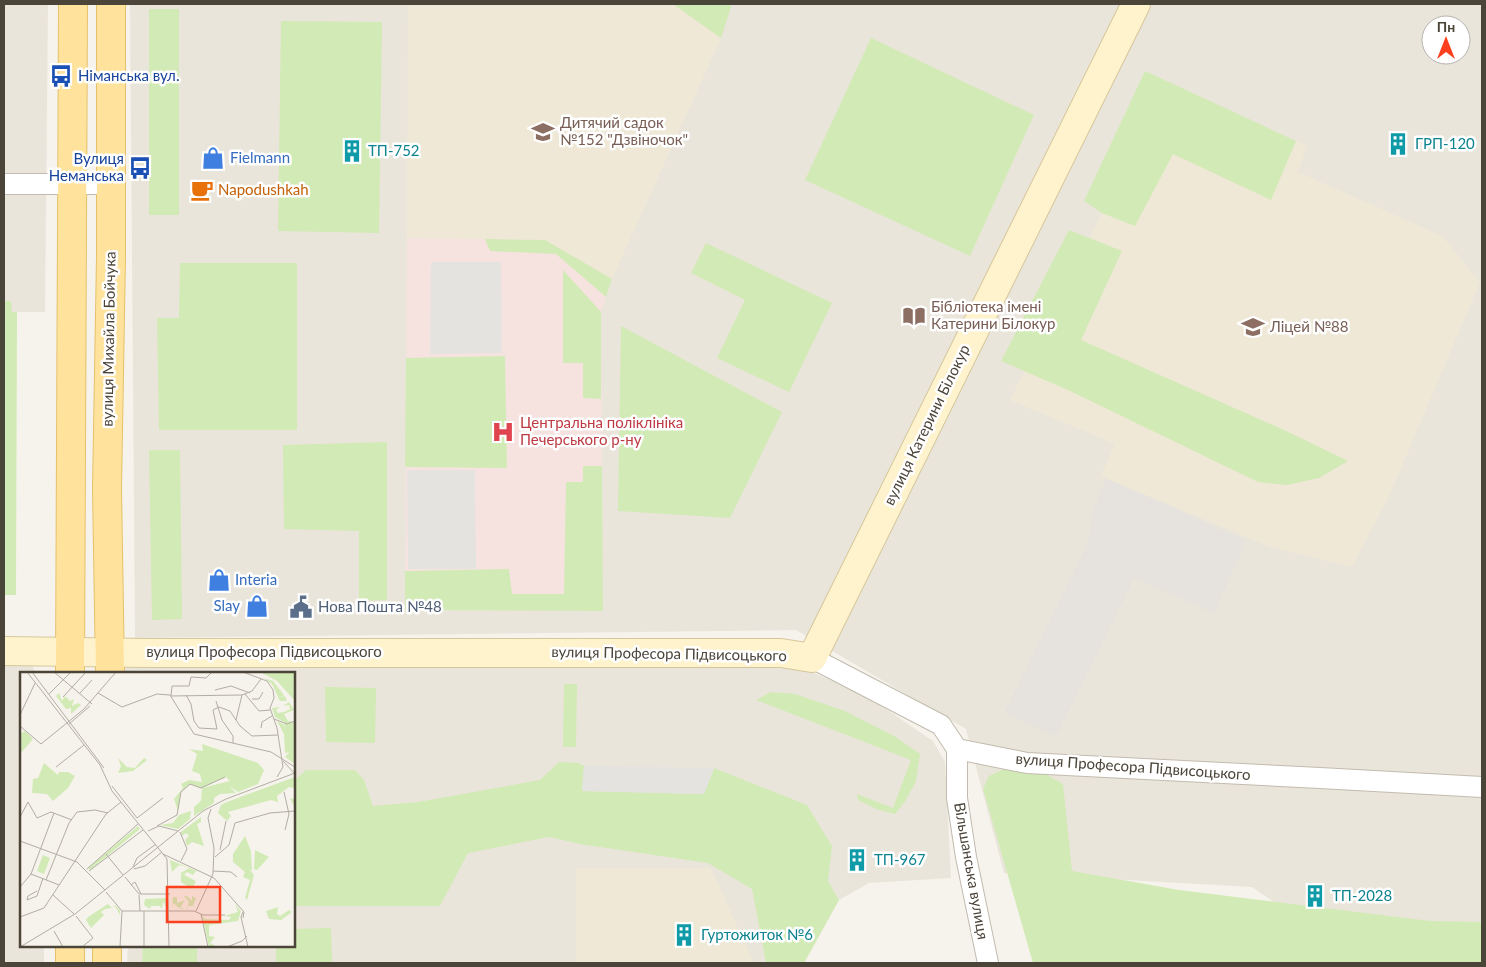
<svg xmlns="http://www.w3.org/2000/svg" width="1486" height="967" font-family="Lato,sans-serif">
<style>
.residential{fill:#eae5da;fill-rule:evenodd}
.industrial{fill:#e6e2dd}
.education{fill:#efe8d6}
.medical{fill:#f6e3e0}
.green{fill:#d2eab5}
.parking{fill:#e5e3e0}
.lines{fill:none;stroke-linecap:round;stroke-linejoin:round}
.street-casing{stroke:#c2bbae;stroke-width:22}
.secondary-casing{stroke:#d6c79b;stroke-width:30}
.primary-casing{stroke:#e6c16a;stroke-width:30}
.street{stroke:#fff;stroke-width:20}
.secondary{stroke:#fff3cd;stroke-width:28}
.primary{stroke:#ffe39c;stroke-width:28}
.labels{text-anchor:middle;stroke-width:5;stroke-linejoin:round;paint-order:stroke}
.transit-label{font-size:15px;fill:#164399;stroke:#fff;text-anchor:start}
.education-label{font-size:15px;fill:#785e54;stroke:#fff;text-anchor:start}
.culture-label{font-size:15px;fill:#0d838f;stroke:#fff;text-anchor:start}
.shop-label{font-size:15px;fill:#366cbe;stroke:#fff;text-anchor:start}
.food-label{font-size:15px;fill:#c56008;stroke:#fff;text-anchor:start}
.street-label{font-size:15px;fill:#4b4439;stroke:#fff}
.health-label{font-size:15px;fill:#be3a42;stroke:#fff;text-anchor:start}
.service-label{font-size:15px;fill:#4e5e75;stroke:#fff;text-anchor:start}
.inset-road{fill:none;stroke:#b2ada4;stroke-width:1}
.view{fill:#fc3f1d;fill-opacity:0.15;stroke:#fc3f1d;stroke-width:2.5}
.inset-edge{fill:none;stroke:#4b4439;stroke-width:2.5}
</style>
<rect width="100%" height="100%" fill="#f6f3ec"/>
<!-- residential -->
<g class="residential">
<path d="M4,4H48L45,312H4Z"/>
<path d="M130,4H1482V949L1281,907L1252,887L1004,873L966,729L796,630L135,638ZM1431,25H1461V55H1431Z"/>
<path d="M137,660H611L620,667H760L768,661L795,667L814,673L867,696L933,741L945,762L951,878L869,883L839,900L804,963H127L128,946H294V673H123V670Z"/>
<path d="M4,663H31L36,673H21V946H44V963H4Z"/>
</g>
<!-- industrial -->
<path class="industrial" d="M1106,479L1165,504L1246,541L1214,613L1134,578L1056,737L1005,712L1087,544L1095,505Z"/>
<!-- education -->
<g class="education">
<path d="M408,4H673L721,38L612,279L545,240L407,238Z"/>
<path d="M1166,82L1307,146L1298,172L1442,236L1480,282L1390,494L1352,567L1270,547L1101,476L1115,444L1010,400Z"/>
<path d="M576,868H711L754,963H576Z"/>
</g>
<!-- medical -->
<path class="medical" d="M407,238L545,240L612,279L601,312L603,611L405,610Z"/>
<!-- green -->
<g class="green">
<path d="M673,4H732L721,38Z"/>
<rect x="149" y="9" width="30" height="206"/>
<path d="M281,21L382,22L379,233L278,231Z"/>
<path d="M871,38L1034,115L970,256L805,180Z"/>
<path d="M1145,71L1296,141L1271,200L1173,154L1135,226L1102,213L1084,201Z"/>
<path d="M1069,230L1122,251L1081,340L1284,430L1348,461L1319,478L1287,485L1258,482L1068,390L1001,361Z"/>
<path d="M485,239L545,240L612,279L606,297L556,254L490,251Z"/>
<path d="M706,243L832,303L789,392L717,358L745,300L691,273Z"/>
<path d="M180,263H297V430H159L157,318H179Z"/>
<path d="M563,270L601,312V399L583,398V363H563Z"/>
<path d="M4,301H11L12,312H17L16,595H4Z"/>
<path d="M621,326L782,412L730,518L618,511Z"/>
<path d="M505,356L507,468L405,467L406,358Z"/>
<path d="M387,442V600L359,601V531L284,529L283,445Z"/>
<path d="M149,450H180L182,619L152,620Z"/>
<path d="M583,466H602L603,611L405,610V571L509,569L512,594H564L566,482H583Z"/>
<path d="M564,684H577L576,747H563Z"/>
<path d="M325,687L376,688L375,743L326,742Z"/>
<path d="M771,692L795,694L845,711L894,736L920,754L916,781L906,800L895,814L876,809L858,800L857,794L893,808L911,760L756,700Z"/>
<path d="M559,762L578,763L584,766L582,791L704,794L714,768L807,805L832,846L828,881L839,900L804,963H766L752,889L708,863L580,844L549,837L468,853L440,906H294L295,780L306,770H355L364,780L373,806L418,802L540,780Z"/>
<path d="M1004,769L1042,772L1063,784L1072,871L1179,890L1430,921L1482,922V963H1033L983,789L989,776Z"/>
<path d="M331,928L332,963H276V946H294V929Z"/>
<path d="M143,946H197V963H142Z"/>
</g>
<!-- parking -->
<g class="parking">
<path d="M431,262H501L502,353L430,354Z"/>
<path d="M407,470H475L476,569H408Z"/>
<path d="M584,766L714,768L704,794L582,791Z"/>
</g>
<g class="lines">
<defs>
<g id="street">
<path d="M4,184H111"/>
<path d="M812,658L941,725L957,749L1027,763L1320,778L1482,787"/>
<path d="M957,749V798L966,857L988,963"/>
</g>
<path id="secondary" d="M4,651L147,653H781L812,658L1136,4"/>
<g id="primary">
<path d="M70,673L73,4"/>
<path d="M110,673L107,488L111,257V4"/>
<path d="M70,946V963"/>
<path d="M107,946V963"/>
</g>
</defs>
<!-- street casing -->
<use href="#street" class="street-casing"/>
<!-- secondary casing -->
<use href="#secondary" class="secondary-casing"/>
<!-- primary casing -->
<use href="#primary" class="primary-casing"/>
<!-- street -->
<use href="#street" class="street"/>
<!-- secondary -->
<use href="#secondary" class="secondary"/>
<!-- primary -->
<use href="#primary" class="primary"/>
</g>
<!-- icons -->
<defs>
<symbol id="bus-bare" viewBox="-9 -9 18 18"><path d="M-5-6H5V4H4V6H2V4H-2V6H-4V4H-5ZM-3.5-4V0h7V-4ZM-3.5 1.2v1.5H-2V1.2ZM2 1.2v1.5H3.5V1.2Z" fill="#1a4fb4" stroke="#fff" stroke-width="2.5" paint-order="stroke"/></symbol>
<symbol id="school-bare" viewBox="-9 -9 18 18"><path d="M0-5L7-2L0 1L-7-2ZM-4 1L0 2.5L4 1V4Q0 6-4 4Z" fill="#8d6e63" stroke="#fff" stroke-width="2.5" paint-order="stroke"/></symbol>
<symbol id="building-bare" viewBox="-9 -9 18 18"><path d="M-4-6H4V6H1V3H-1V6H-4ZM-2.5-4.3h1.7v1.8h-1.7ZM.8-4.3h1.7v1.8H.8ZM-2.5-1h1.7V.8h-1.7ZM.8-1h1.7V.8H.8Z" fill="#0f9aa8" stroke="#fff" stroke-width="2.5" paint-order="stroke"/></symbol>
<symbol id="shop-bare" viewBox="-9 -9 18 18"><path d="M-5-2.5h2.3a2.7 3.5 0 0 1 5.4 0H5L5.5 6h-11ZM-1.5-2.5h3a1.5 2.3 0 0 0-3 0Z" fill="#3f7fe0" stroke="#fff" stroke-width="2.5" paint-order="stroke"/></symbol>
<symbol id="cafe-bare" viewBox="-9 -9 18 18"><path d="M-5.5-4.5H6V0H3Q3 3.5 0 3.5H-2.5Q-5.5 3.5-5.5 0ZM3-3.2v2h1.7v-2ZM-6 4.5H4V6H-6Z" fill="#e8710a" stroke="#fff" stroke-width="2.5" paint-order="stroke"/></symbol>
<symbol id="library-bare" viewBox="-9 -9 18 18"><path d="M-6-4Q-3-5.5-.7-3.5V5Q-3 3-6 4ZM6-4Q3-5.5 .7-3.5V5Q3 3 6 4Z" fill="#8d6e63" stroke="#fff" stroke-width="2.5" paint-order="stroke"/></symbol>
<symbol id="hospital-bare" viewBox="-9 -9 18 18"><path d="M-5-5h3v3.5h4V-5h3V5h-3V1.5h-4V5h-3Z" fill="#e0444e" stroke="#fff" stroke-width="2.5" paint-order="stroke"/></symbol>
<symbol id="civic-bare" viewBox="-9 -9 18 18"><path d="M-.6-6.5H3V-4.5H.6V-3L4-1V1h2V6H-6V1h2V-1L-.6-3ZM-1.2 2.5V6h2.4V2.5Z" fill="#5c6f8a" stroke="#fff" stroke-width="2.5" paint-order="stroke"/></symbol>
</defs>
<g fill-rule="evenodd">
<use href="#bus-bare" x="45" y="60" width="32" height="32"/>
<use href="#school-bare" x="527" y="116" width="32" height="32"/>
<use href="#building-bare" x="1382" y="128" width="32" height="32"/>
<use href="#building-bare" x="336" y="135" width="32" height="32"/>
<use href="#shop-bare" x="197" y="142" width="32" height="32"/>
<use href="#bus-bare" x="124" y="152" width="32" height="32"/>
<use href="#cafe-bare" x="186" y="174" width="32" height="32"/>
<use href="#library-bare" x="898" y="300" width="32" height="32"/>
<use href="#school-bare" x="1237" y="311" width="32" height="32"/>
<use href="#hospital-bare" x="487" y="416" width="32" height="32"/>
<use href="#shop-bare" x="203" y="564" width="32" height="32"/>
<use href="#shop-bare" x="241" y="590" width="32" height="32"/>
<use href="#civic-bare" x="285" y="591" width="32" height="32"/>
<use href="#building-bare" x="841" y="844" width="32" height="32"/>
<use href="#building-bare" x="1299" y="880" width="32" height="32"/>
<use href="#building-bare" x="668" y="919" width="32" height="32"/>
</g>
<g class="labels">
<!-- transit labels -->
<g class="transit-label">
<text x="78" y="81">Німанська вул.</text>
<text x="124" y="164" text-anchor="end">Вулиця<tspan x="124" dy="17">Неманська</tspan></text>
</g>
<!-- education labels -->
<g class="education-label">
<text x="560" y="128">Дитячий садок<tspan x="560" dy="17">№152 "Дзвіночок"</tspan></text>
<text x="931" y="312">Бібліотека імені<tspan x="931" dy="17">Катерини Білокур</tspan></text>
<text x="1270" y="332">Ліцей №88</text>
</g>
<!-- culture labels -->
<g class="culture-label">
<text x="1415" y="149">ГРП-120</text>
<text x="368" y="156">ТП-752</text>
<text x="874" y="865">ТП-967</text>
<text x="1332" y="901">ТП-2028</text>
<text x="701" y="940">Гуртожиток №6</text>
</g>
<!-- shop labels -->
<g class="shop-label">
<text x="230" y="163">Fielmann</text>
<text x="235" y="585">Interia</text>
<text x="240" y="611" text-anchor="end">Slay</text>
</g>
<!-- food labels -->
<g class="food-label">
<text x="218" y="195">Napodushkah</text>
</g>
<!-- street labels -->
<g class="street-label">
<text transform="translate(109 339) rotate(-89)" y="5">вулиця Михайла Бойчука</text>
<text transform="translate(927 425) rotate(-64)" y="5">вулиця Катерини Білокур</text>
<text x="264" y="657">вулиця Професора Підвисоцького</text>
<text transform="translate(669 654) rotate(1)" y="5">вулиця Професора Підвисоцького</text>
<text transform="translate(1133 767) rotate(4)" y="5">вулиця Професора Підвисоцького</text>
<text transform="translate(971 871) rotate(80)" y="5">Вільшанська вулиця</text>
</g>
<!-- health labels -->
<g class="health-label">
<text x="520" y="428">Центральна поліклініка<tspan x="520" dy="17">Печерського р-ну</tspan></text>
</g>
<!-- service labels -->
<g class="service-label">
<text x="318" y="612">Нова Пошта №48</text>
</g>
</g>
<!-- overview -->
<g transform="translate(20 672)">
<rect width="275" height="275" fill="#f6f3ec"/>
<path d="M240,0H275V29L257,9ZM244,6L253,9L264,23L261,25L265,24L267,29H260L252,12ZM39,21L42,29L45,24L50,29L54,27L52,34L58,31L61,33L51,42V36L46,37L36,24ZM269,30L274,38L264,42L268,49H272L267,52L255,45L252,36L260,35L256,38L258,41L264,40L270,37L269,33L263,34ZM257,49L263,52L266,57L264,52L275,50V92L265,85L269,80L265,81L264,62ZM5,59L13,67L1,81L0,62ZM182,72L238,91L244,98L238,112L218,120L209,114L216,121L200,122L194,126V131L174,144V135L183,127L181,128L182,116L210,109L206,105L181,116L170,112L161,120L158,139L154,127L163,116L161,112L169,108L182,110L180,102L172,99L177,82L169,77L183,79ZM98,86L107,95L115,96L124,86L127,88L113,99L98,101L101,94ZM24,91L38,103L39,100H48L55,104L48,116L33,129L27,122L12,121L13,107L18,106ZM275,105V135L270,127L275,126L274,116L269,115L257,124L258,130L251,128L208,140L211,144L207,149L198,141L201,133L207,130ZM171,139L170,147L158,157L140,153L153,151L159,143ZM181,145V150L177,152L184,174L172,170L167,174L165,168L169,164L166,161L162,164L161,160ZM118,154L120,157L70,198L68,196ZM225,164L231,179L232,199L229,197L234,203L227,228L225,226L230,208L223,205L225,200L213,190V182ZM235,178L249,185L237,198L234,197ZM23,183L30,186L24,202L17,199ZM150,188L184,202L176,199L173,203L167,200L164,203L176,209L172,217L161,210V201L169,196L159,193L152,200ZM164,224H166L168,225L172,229V224L176,226L173,234H168V237H161L153,231L152,238L153,225H157V231L165,228L160,236L167,237L169,230ZM147,226V237L143,229L142,237L140,234H131L130,237L124,233L125,227ZM88,232L92,236L95,233L100,238V243L95,234L92,236L85,237L81,240L84,243L71,256L66,248L68,245ZM215,232L221,239L218,249L189,253V264L195,265L190,271L197,275H189L182,243L185,247L209,248L211,245L204,244L218,240ZM258,235L257,242L260,244L269,238L272,240L261,248L249,247L246,239Z" fill="#d2eab5"/>
<path class="inset-road" d="M7,0L80,93L92,119L147,187L149,275M12,0L84,96M34,0L72,32M192,0L186,6L171,5L169,14H152L151,24L222,23L232,19L241,7M223,0L247,9L253,18L254,26L250,36L257,56L263,95L257,105M195,18L211,14L230,21M60,21L72,8M78,21L102,35L137,22L150,23L174,62L251,80L275,95M29,22L51,0M225,22L239,39L250,38M166,23L171,32L174,49L179,56L197,57L193,38L199,35L210,39L220,54L232,64L258,63M43,25L66,0M232,27H239L243,20M196,29L202,48L213,64V71M0,43L15,11M254,47L267,52L275,49M216,48L222,23M49,52L70,34M0,54L21,72L64,37L96,0M241,56L242,50L252,44M263,89L275,102M36,95L64,73M92,114L117,146M264,120L269,142L265,158M0,145L8,130L17,146L31,140L52,148M117,146L143,126M137,154L157,143L161,120L170,112L181,116L205,105M128,159L139,154L158,159M160,160L167,177L161,189M0,169L57,190L85,218M200,178L206,149M86,182L103,203M143,182L194,206L224,240L223,246M195,185L209,173L215,151L250,141L275,139M113,195L117,186L136,172M67,197L118,152M114,197L125,194L142,180M69,199L123,158M193,199L211,200L217,205M11,202L39,213M105,205L119,222H150M26,208L49,151L57,140L75,138L88,141M111,213L115,210L121,222M0,215L11,202L34,141M17,219L8,224L7,228L17,224L23,206M86,220L102,239H174L183,243H205M33,223L54,242M119,223L120,239M176,239L193,202L194,176L188,146L191,137M223,240L221,245L228,275M181,242L188,275M56,244L73,266L62,275M0,245L24,236L86,142L101,130M34,259L43,275M0,275L55,242L183,139L206,127L275,101M100,275L102,239M124,275V239M207,275L222,269L227,264"/>
<path class="view" d="M147,215H200V250H147Z"/>
<rect width="275" height="275" class="inset-edge"/>
</g>
<!-- border -->
<rect width="1486" height="967" fill="none" stroke="#4b4439" stroke-width="10"/>
<!-- north arrow -->
<g transform="translate(1446 40)"><circle r="24" fill="#ffffff" stroke="#b7b4b0"/>
<path d="M0-4L9 19L0 12L-9 19Z" fill="#fc3f1d"/>
<text y="-8" font-size="14" font-weight="bold" text-anchor="middle" fill="#4b4439">Пн</text>
</g>
</svg>
